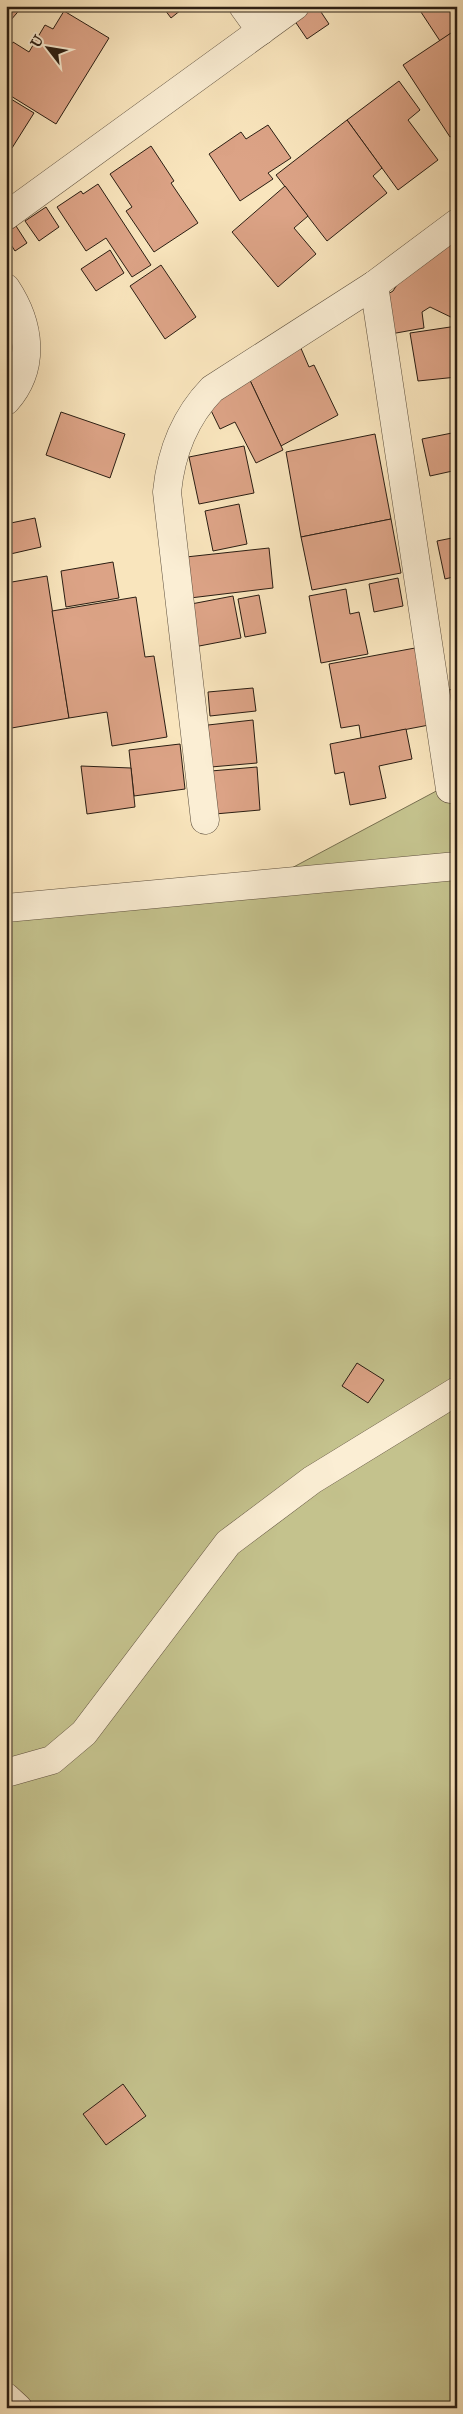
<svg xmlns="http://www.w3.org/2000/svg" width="463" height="2414" font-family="'IM FELL Great Primer',serif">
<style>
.green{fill:#c4c28d;stroke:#787050}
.building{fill:#dca386;stroke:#2b1e13}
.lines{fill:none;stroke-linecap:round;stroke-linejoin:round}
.minor-casing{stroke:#5e503e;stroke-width:29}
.minor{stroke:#fbeed4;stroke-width:28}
</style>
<rect width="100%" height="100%" fill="#f9e5bd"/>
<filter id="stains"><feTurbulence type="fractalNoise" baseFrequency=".004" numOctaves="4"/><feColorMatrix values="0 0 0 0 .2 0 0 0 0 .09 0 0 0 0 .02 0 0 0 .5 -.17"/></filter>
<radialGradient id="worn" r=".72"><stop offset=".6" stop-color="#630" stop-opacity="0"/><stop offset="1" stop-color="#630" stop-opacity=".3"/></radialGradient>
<!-- green -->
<path class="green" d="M457,780V2408H6V1561L9,1559L6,1550V901L256,887Z"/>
<!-- building -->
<g class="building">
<path d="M6,6H23L10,21L6,18Z"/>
<path d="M162,6H186L171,18Z"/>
<path d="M301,6H317L329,24L307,39L290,14Z"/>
<path d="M417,6H457V29L440,41Z"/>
<path d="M64,11L109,38L56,124L6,93V54L13,42L29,52L45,25L53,29Z"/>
<path d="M457,29V133L450,137L403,65Z"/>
<path d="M399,81L420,110L408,120L438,160L398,190L347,120Z"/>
<path d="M6,96L34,113L12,148L6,144Z"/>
<path d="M347,120L382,168L373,176L387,193L327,241L276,175Z"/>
<path d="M268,125L291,158L268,173L273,179L240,201L209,154L241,132L246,139Z"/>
<path d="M151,146L174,181L171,183L198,223L154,252L126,211L132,207L110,174Z"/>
<path d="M98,184L151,265L132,277L106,238L86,251L57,207L81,191L83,194Z"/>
<path d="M285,186L308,216L294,228L316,254L278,287L232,232Z"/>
<path d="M46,207L59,227L39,241L25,221Z"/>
<path d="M16,226L27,243L15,251L6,237V233Z"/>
<path d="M457,237V260L451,261L457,264V320L430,307L422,312L424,328L385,335L378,300L393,291L411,263Z"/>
<path d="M110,250L124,273L96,291L81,269Z"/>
<path d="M161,265L196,317L165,339L130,286Z"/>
<path d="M457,326V377L418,381L410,333Z"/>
<path d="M300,346L309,367L314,365L338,415L281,446L247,374Z"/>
<path d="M247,374L283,450L256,463L235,422L220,429L205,398Z"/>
<path d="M61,412L125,434L110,478L46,455Z"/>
<path d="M457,432V470L430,476L422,439Z"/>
<path d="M375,434L391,519L301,537L286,452Z"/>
<path d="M244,446L254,493L199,504L189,457Z"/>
<path d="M239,504L247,544L213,551L205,511Z"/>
<path d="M35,518L41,547L6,555V524Z"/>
<path d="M391,519L401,573L312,590L301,537Z"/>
<path d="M457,537V576L445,579L437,541Z"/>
<path d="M269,548L273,588L190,598L186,557Z"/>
<path d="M113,562L119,598L66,607L61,571Z"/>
<path d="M47,576L69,718L6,729V583Z"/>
<path d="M398,578L403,606L374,612L369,584Z"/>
<path d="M346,589L350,614L359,612L368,654L321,663L309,596Z"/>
<path d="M259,595L266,633L245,637L238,599Z"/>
<path d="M233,596L241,638L194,647L186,605Z"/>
<path d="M136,597L145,657L154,656L167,737L112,746L107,712L69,718L52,611Z"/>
<path d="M415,648L429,725L361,738L359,725L341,728L329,664Z"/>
<path d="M253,688L256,711L210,716L208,692Z"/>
<path d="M457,688V711L449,713L445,691Z"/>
<path d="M253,720L257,763L211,767L208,725Z"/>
<path d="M406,729L412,759L379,766L386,798L350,805L344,772L335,774L330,744Z"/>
<path d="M180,744L185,789L134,796L129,750Z"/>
<path d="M81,766L131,768L135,807L87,814Z"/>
<path d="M257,767L260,810L215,814L211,771Z"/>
<path d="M357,1363L384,1380L368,1403L342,1386Z"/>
<path d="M123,2084L146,2116L106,2145L83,2114Z"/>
</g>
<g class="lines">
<defs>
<g id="minor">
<path d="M243,6L261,31"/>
<path d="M6,216L295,6"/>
<path d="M374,285L450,789"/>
<path d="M6,288C30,324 36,367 6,401"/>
<path d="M205,820L167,492C171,452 184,418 212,389L374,285L457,223"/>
<path d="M6,908L457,866"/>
<path d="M6,1773L52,1760L84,1733L228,1543L312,1480L457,1391"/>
<path d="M6,2397L18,2408"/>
</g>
</defs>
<!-- minor casing -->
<use href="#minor" class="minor-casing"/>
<!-- minor -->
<use href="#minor" class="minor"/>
</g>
<!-- margin -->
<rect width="463" height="2414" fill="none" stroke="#f9e5bd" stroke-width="25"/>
<rect x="8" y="8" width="448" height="2399" fill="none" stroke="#2b1e13" stroke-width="2.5"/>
<rect x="12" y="12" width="438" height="2389" fill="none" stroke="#2b1e13"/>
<!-- north arrow -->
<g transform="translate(48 48) rotate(301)" stroke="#fbeed4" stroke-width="4" paint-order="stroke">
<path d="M0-4L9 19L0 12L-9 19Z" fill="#2b1e13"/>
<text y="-8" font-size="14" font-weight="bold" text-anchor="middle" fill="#2b1e13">U</text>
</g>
<rect width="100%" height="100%" filter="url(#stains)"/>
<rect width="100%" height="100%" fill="url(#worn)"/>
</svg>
